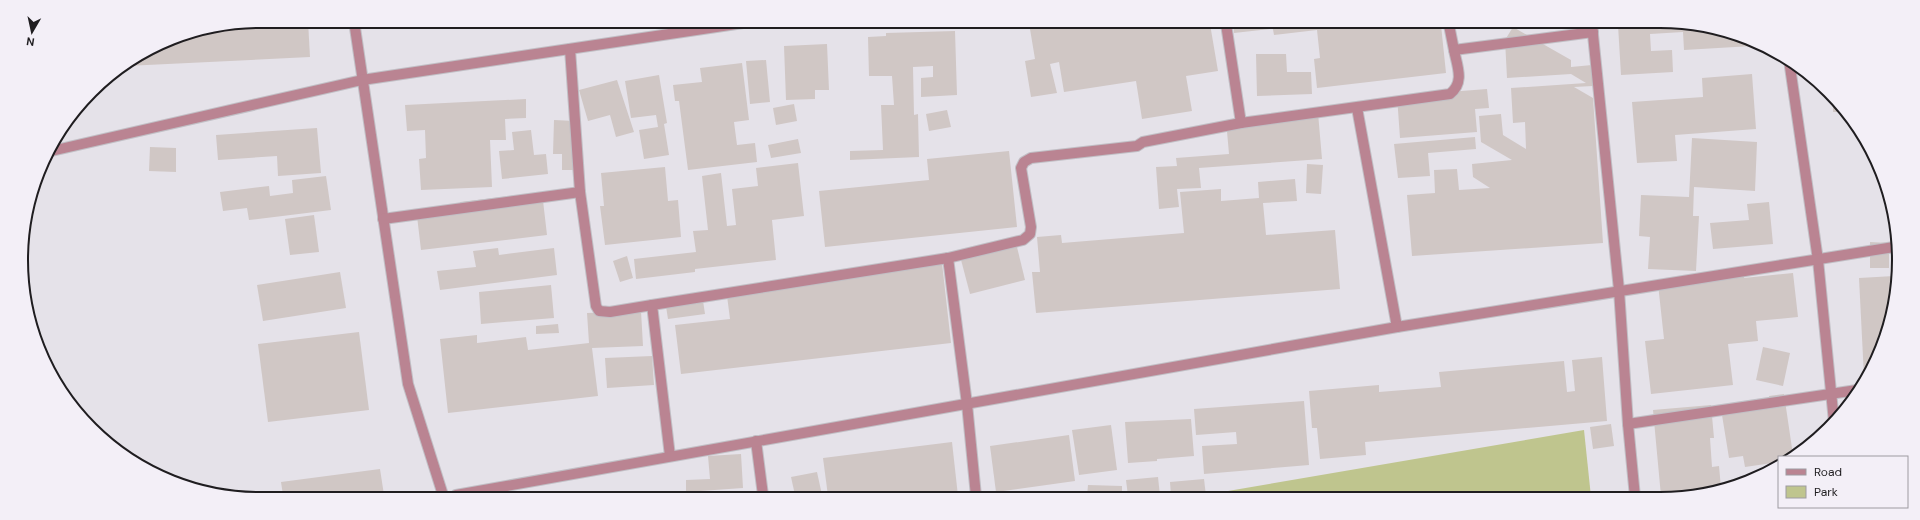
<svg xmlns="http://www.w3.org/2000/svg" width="1920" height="520" font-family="'DM Sans',sans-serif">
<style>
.green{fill:#bfc58e}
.building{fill:#d0c7c5}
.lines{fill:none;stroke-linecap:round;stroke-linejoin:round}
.minor-casing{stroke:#c1bfc5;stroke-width:12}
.minor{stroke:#ba8492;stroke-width:10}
.rim{fill:none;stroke:#1f1d20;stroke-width:2}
</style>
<rect width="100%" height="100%" fill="#e5e2e9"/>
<!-- green -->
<path class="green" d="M1584,430L1591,497L1229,496L1228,491Z"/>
<!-- building -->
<g class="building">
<path d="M260,21H308L310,57L126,66L169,39Z"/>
<path d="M1029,23L1210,24L1218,71L1186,76L1192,111L1142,119L1136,81L1064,92L1059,62L1050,64L1057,93L1031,97L1025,61L1035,59Z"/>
<path d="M1233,24H1269L1270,29L1234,33Z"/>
<path d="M1272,24L1441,25L1446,73L1317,88L1314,59L1320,58L1317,30L1274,35Z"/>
<path d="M1618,25L1706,26L1752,44V46L1684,50L1683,32L1650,34L1651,51L1672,50L1673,72L1621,75Z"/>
<path d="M1513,27L1571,60V67L1592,65L1593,86L1574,87L1593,98L1603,243L1412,256L1407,195L1435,193L1434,170L1457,169L1459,190L1490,188L1473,177L1472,164L1512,160L1481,142L1479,116L1501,114L1503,135L1526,149L1525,122L1513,123L1511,88L1586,83L1571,74L1507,78L1505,40Z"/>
<path d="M955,31L957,95L921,97V78L933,77V66L913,67L914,115L918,114L919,157L850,160V151L883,150L881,105H894L892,76H869L868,37L886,36V33Z"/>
<path d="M827,44L829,90H815V99L786,100L784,46Z"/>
<path d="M1256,54H1286L1287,72H1311L1312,94L1257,96Z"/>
<path d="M766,60L770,102L750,104L746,61Z"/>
<path d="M742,63L749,120L734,122L737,145L755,143L757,162L688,170L679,101H675L673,85L702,82L700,68Z"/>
<path d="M1752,74L1756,129L1675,135L1677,161L1637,163L1632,102L1703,97L1702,78Z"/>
<path d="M659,75L667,123L664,124L669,155L644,159L639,130L658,127L656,115L631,118L625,81Z"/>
<path d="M617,80L634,132L616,137L610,115L588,121L579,90Z"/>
<path d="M1487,89L1489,108L1475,109L1477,132L1400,138L1397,96Z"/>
<path d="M526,99V118L505,119L506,140H490L492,187L421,190L419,159L426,158L425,130L407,131L405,105Z"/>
<path d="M1833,102L1843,112H1833Z"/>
<path d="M794,104L797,121L776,125L773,108Z"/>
<path d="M947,110L951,127L929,131L926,114Z"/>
<path d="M1318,113L1322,159L1199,168L1201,188L1177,189L1179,207L1159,209L1156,167L1177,166L1176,158L1229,154L1226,120Z"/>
<path d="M554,120L575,121L574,170H562V154H553Z"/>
<path d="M317,128L321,173L278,176L277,156L218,160L216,135Z"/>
<path d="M531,130L534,155L546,154L548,174L502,179L499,151L514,150L512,132Z"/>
<path d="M1475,137L1476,149L1428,153L1430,176L1398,178L1394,144Z"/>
<path d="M1692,138L1757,142L1755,191L1694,187L1693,216H1699L1696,271L1648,269L1650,237L1639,236L1641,195L1689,197Z"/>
<path d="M798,139L801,153L771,158L768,145Z"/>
<path d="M150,147L176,148V172L149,171Z"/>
<path d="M1009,151L1017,227L825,247L819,191L929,180L927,159Z"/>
<path d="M798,163L804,216L772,220L776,260L695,269V272L636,279L634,259L696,252L693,231L708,230L702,176L721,173L727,226L736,225L732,189L758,186L756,168Z"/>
<path d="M1307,164L1323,165L1321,194L1306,193Z"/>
<path d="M665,167L668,201L678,200L681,237L605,245L600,206H604L601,173Z"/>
<path d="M326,176L331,210L249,220L247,208L223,211L220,192L269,186L270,196L293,193L292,180Z"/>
<path d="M1295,179L1297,201L1263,203L1266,235L1335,230L1340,289L1036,313L1032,272H1040L1037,237L1061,235L1062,243L1184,233L1180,192L1221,189V201L1259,198L1258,182Z"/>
<path d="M542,192L547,235L421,250L417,216L462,211L460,202Z"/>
<path d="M1769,202L1773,244L1713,249L1710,223L1749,220L1747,204Z"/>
<path d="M314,215L319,252L290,255L285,219Z"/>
<path d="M1870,242L1889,243V268H1870Z"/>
<path d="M1016,243L1025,280L970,294L960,256Z"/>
<path d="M498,248L499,255L554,248L557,275L440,290L437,271L476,267L473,251Z"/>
<path d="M627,256L633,278L620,282L613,261Z"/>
<path d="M942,263L951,343L681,374L675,325L730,319L726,288Z"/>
<path d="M340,272L346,308L263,321L257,285Z"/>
<path d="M1793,273L1798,317L1756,321L1758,341L1728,344L1733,385L1651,394L1645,341L1664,339L1658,284L1744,276V278Z"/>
<path d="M1894,276V306L1874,366L1866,377H1864L1859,278Z"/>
<path d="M551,285L554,318L481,324L479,292Z"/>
<path d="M702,294L705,314L668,319L665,300Z"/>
<path d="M641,311L643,346L592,348L598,396L448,413L440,339L477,335V343L526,337L528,350L589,343L587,313Z"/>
<path d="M558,324L559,333L536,334V326Z"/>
<path d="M359,332L369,410L268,422L258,344Z"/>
<path d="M1763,347L1790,353L1783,386L1756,380Z"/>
<path d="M652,356L654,385L607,388L605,358Z"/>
<path d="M1602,357L1607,421L1365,442L1366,455L1320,459L1317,428H1312L1309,391L1379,385V392L1441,387L1439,372L1564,361L1567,392L1575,391L1572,360Z"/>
<path d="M1784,394L1793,455L1790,457H1779V462L1745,467L1743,456L1729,458L1722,415L1770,408L1769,396Z"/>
<path d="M1304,401L1309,465L1204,474L1202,446L1237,444L1236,432L1196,435L1194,409Z"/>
<path d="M1711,405L1714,438H1710L1712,467L1719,466L1721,488L1710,491L1661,496L1653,410Z"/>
<path d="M1191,419L1194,456L1157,459V461L1128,463L1125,422Z"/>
<path d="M1611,424L1614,446L1593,449L1590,427Z"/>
<path d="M1111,425L1117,470L1079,475L1072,430Z"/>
<path d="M1069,435L1075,481L996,492L990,446Z"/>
<path d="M952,442L958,496H828L823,458Z"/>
<path d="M741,454L743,488L686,492V480L710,479L708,456Z"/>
<path d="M380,469L384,495H283L281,482Z"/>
<path d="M1773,469L1766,474V470Z"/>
<path d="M817,472L822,495H795L791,477Z"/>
<path d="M1158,477L1160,496H1128L1126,480Z"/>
<path d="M1204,479L1206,496H1171L1170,482Z"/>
<path d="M1088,485L1122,486V496H1087Z"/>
</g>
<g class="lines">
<defs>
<g id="minor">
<path d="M354,21L408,384L443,495"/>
<path d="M1226,24L1241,123"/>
<path d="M1449,25L1454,50L1593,32"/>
<path d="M1592,25L1619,290L1628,424L1635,497"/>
<path d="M1789,60L1818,260L1834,422"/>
<path d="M1357,108L1397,327"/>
<path d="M47,152L362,80L743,23"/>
<path d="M580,192L596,306L599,311L610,312L652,305"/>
<path d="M383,219L580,192L570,49"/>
<path d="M948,258L967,404L976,496"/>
<path d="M1628,424L1857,390"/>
<path d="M756,441L763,495"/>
<path d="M670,456L652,305L948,258L1023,240L1030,234L1031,227L1021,168L1024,162L1031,158L1137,146L1143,142L1241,123L1450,94C1465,82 1457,66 1454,50"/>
<path d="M456,495L1397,327L1894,247"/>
</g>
</defs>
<!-- minor casing -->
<use href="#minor" class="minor-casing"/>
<!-- minor -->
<use href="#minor" class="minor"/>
</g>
<!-- crop -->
<path d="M0 0H1920V520H0ZM260 28H1660A232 232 0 0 1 1892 260V260A232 232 0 0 1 1660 492H260A232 232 0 0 1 28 260V260A232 232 0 0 1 260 28Z" fill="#f3eff7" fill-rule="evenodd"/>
<path class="rim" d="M260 28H1660A232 232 0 0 1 1892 260V260A232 232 0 0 1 1660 492H260A232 232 0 0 1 28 260V260A232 232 0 0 1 260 28Z"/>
<!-- legend -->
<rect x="1778" y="456" width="130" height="52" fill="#f3eff7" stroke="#9e9ba1"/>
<rect x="1786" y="469" width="20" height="6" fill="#ba8492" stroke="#9e9ba1"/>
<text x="1814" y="476" font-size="12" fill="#1f1d20">Road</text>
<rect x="1786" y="486" width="20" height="12" fill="#bfc58e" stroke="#9e9ba1"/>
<text x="1814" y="496" font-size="12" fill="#1f1d20">Park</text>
<!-- north arrow -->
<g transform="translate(32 32) rotate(189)" stroke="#f3eff7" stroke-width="3" paint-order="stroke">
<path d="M0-3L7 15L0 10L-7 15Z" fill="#1f1d20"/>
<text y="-6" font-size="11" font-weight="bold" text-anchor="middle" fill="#1f1d20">N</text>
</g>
</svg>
